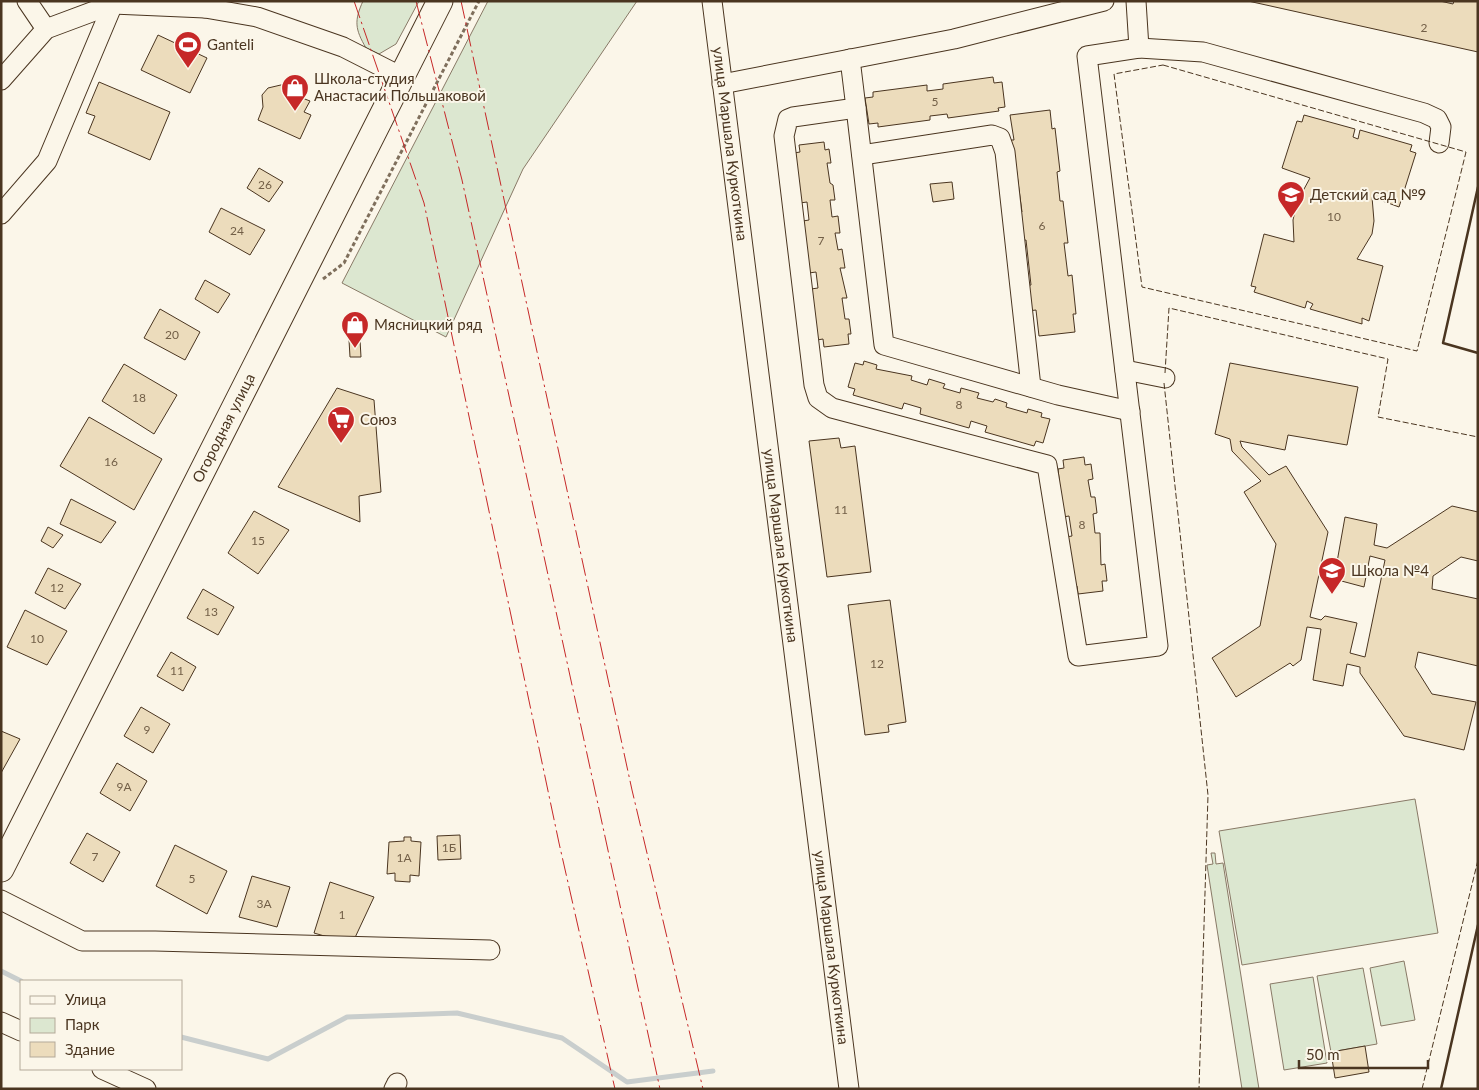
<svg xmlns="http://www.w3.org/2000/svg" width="1479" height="1090" font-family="Lato,sans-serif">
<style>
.green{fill:#dce7d0;stroke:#887966}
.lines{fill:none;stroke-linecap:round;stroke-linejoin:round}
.stream{stroke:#c9cecd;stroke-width:5}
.building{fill:#ecdcbc;stroke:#4a3520}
.minor-casing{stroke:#4a3520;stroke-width:21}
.major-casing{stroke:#4a3520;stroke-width:27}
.path{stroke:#7f6f5c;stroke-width:3;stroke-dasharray:4 2.5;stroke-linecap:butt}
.minor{stroke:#fbf6e9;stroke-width:19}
.major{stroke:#fbf6e9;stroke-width:25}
.fence{stroke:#4a3520;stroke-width:1;stroke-dasharray:6 2.5;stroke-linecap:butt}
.wall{stroke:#4a3520;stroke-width:2.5}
.power{stroke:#c62828;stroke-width:1;stroke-dasharray:18 4 2.5 4;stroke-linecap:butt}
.labels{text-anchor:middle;stroke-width:4;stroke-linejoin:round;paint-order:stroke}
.number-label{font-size:12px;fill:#725f47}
.poi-label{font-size:15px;fill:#4a3520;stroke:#fbf6e9;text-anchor:start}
.street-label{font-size:15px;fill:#4a3520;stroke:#fbf6e9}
</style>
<rect width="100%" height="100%" fill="#fbf6e9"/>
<!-- green -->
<g class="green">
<path d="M363,1H419L396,44L379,54L366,48C355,29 354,21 363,1Z"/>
<path d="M488,1H637L523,169L446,337L342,283Z"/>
<path d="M1415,799L1438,933L1242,965L1219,831Z"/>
<path d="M1211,853H1215L1216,864L1223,863L1259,1089H1242L1207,865L1213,864Z"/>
<path d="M1404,961L1415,1020L1381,1026L1370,968Z"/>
<path d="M1363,968L1377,1044L1331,1052L1317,976Z"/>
<path d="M1313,977L1327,1063L1284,1070L1270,984Z"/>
</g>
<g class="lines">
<!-- stream -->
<g class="stream">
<path d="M1,971L21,981"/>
<path d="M181,1037L268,1059L347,1017L457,1013L562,1038L627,1082L713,1071"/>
</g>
</g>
<!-- building -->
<g class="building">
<path d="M1248,1H1440L1453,4L1454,1H1478V52Z"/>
<path d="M158,35L207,58L190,93L141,70Z"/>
<path d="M993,77L994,83L1002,82L1005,107L998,108L999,111L948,118L947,114L930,116V120L878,127V123L869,124L865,98L873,97V92L927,85V91L943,89V84Z"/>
<path d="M99,82L170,112L150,160L88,133L95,116L86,113Z"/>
<path d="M285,84L294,88L297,96L310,101L304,112L311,115L300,139L258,120L263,107L262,95L268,88Z"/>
<path d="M1050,110L1052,129L1055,128L1060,171L1057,172L1060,201H1063L1068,243H1064L1068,276L1072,275L1076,314H1073L1075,332L1039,336L1036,310L1028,311L1025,286L1031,285L1026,240L1019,241L1016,213L1022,212L1016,167L1011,168L1008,140H1014L1010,115Z"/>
<path d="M1304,115L1355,129L1353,137L1358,139L1360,130L1412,145L1410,151L1416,153L1399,207L1372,197L1374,221L1372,234L1357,259L1383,266L1369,321L1362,318V324L1310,309L1313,304L1307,301L1305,308L1254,292L1256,287L1251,286L1264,234L1294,242L1293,220L1297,202L1310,178L1282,168L1297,121L1302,122Z"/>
<path d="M824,142L825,150L829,149L831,163H827L830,183L833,185L835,200H830L832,217L838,216L840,233H835L838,250L842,249L845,268H840L847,298H842L845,319H849L851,334H848L849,344L824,347L823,339L817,340L811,289L818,288L816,272L809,273L803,221L809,220L807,202L800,203L794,153L800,152L799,145Z"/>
<path d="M259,168L283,182L269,202L247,188Z"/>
<path d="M952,182L954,199L933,202L930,184Z"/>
<path d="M221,208L265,230L250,255L209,232Z"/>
<path d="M205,280L230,294L218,313L195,299Z"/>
<path d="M160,309L200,332L185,360L144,338Z"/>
<path d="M349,340H360L361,357H350Z"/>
<path d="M864,361L877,365L876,369L912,376L911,380L927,385L929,379L945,384L943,388L960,393L961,388L979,393L977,398L993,402L995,399L1007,403L1006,407L1027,413L1028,409L1042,413L1041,417L1050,419L1043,443L1036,441L1034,446L985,432L987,426L971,421L969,428L920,414L921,408L904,403L902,409L853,395L855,389L848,387L855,363L863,365Z"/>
<path d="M1230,363L1358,387L1347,445L1288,435L1285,450L1240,441L1242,447L1269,475L1286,466L1328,532L1310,617L1321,620L1325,616L1357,623L1350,653L1365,657L1385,560L1370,556L1364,587L1334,579L1345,517L1377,524L1374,545L1387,548L1452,506L1478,512V561L1461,557L1433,576L1432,589L1478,599V666L1418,652L1415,667L1432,694L1476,702L1464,750L1404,736L1360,673V667L1347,664L1343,686L1313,680L1321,629L1307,627L1301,660L1293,666L1290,663L1236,697L1212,658L1260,626L1276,544L1244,492L1261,481L1232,451L1230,439L1215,434Z"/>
<path d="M124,364L177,395L154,434L102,401Z"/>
<path d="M337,388L374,400L381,492L359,496L360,522L278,487Z"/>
<path d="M89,417L162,459L134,510L60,466Z"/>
<path d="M839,438L841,448L855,446L871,572L827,577L809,441Z"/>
<path d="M1084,457L1085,465L1091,464L1093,479L1088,480L1091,497H1095L1097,513L1093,514L1095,533H1100L1101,565L1105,564L1107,581H1102L1103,591L1078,594L1077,586L1072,587L1066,537L1072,536L1069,516L1063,517L1058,469L1064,468L1063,460Z"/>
<path d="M71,499L116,522L101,543L60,524Z"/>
<path d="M254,511L289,530L258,574L228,553Z"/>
<path d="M48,527L63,535L53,548L41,541Z"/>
<path d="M48,568L81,584L65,609L35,593Z"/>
<path d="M203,589L234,607L218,635L187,618Z"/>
<path d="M890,600L906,722L888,725L889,732L865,735L848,605Z"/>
<path d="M25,610L67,631L47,665L7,647Z"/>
<path d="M171,652L196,667L183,691L157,676Z"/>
<path d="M141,707L170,724L153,753L124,736Z"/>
<path d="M1,731L20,739L1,773Z"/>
<path d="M117,763L147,781L130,811L100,793Z"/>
<path d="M87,833L120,852L103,882L70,863Z"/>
<path d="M460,835L461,859L438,860L437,836Z"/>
<path d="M404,837H411V841L421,842L419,876L410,875V882L395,881V873L387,874L389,842L404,841Z"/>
<path d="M175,845L227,871L207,914L156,886Z"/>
<path d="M252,876L290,887L277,927L239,917Z"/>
<path d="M330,882L374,897L352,944L314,933Z"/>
<path d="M1365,1046L1369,1072L1335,1078L1331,1052Z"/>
</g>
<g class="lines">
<defs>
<g id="minor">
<path d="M27,1L46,29"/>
<path d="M201,1L205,8L257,17L343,47L402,77"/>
<path id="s1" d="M712,1L849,1089"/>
<path d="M1139,48L1203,52L1424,113L1437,119L1441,127L1439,143"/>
<path d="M850,59L856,108L793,117L788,119L784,136L814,385L818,398L832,408L1047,465L1078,656L1158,646L1087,56L1139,48L1136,1"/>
<path d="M1,80L46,29L113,4L205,8"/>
<path d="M722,84L954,39L1104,1"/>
<path d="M856,108L884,345L1058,395L1130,411"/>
<path d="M862,155L992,135L1000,138L1005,152L1031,387"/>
<path d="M1,214L47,161L113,4"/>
<path d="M1125,370L1165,378"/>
<path d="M1,900L82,941H155L490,950"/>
<path d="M1,1022L21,1031"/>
<path d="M102,1069L146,1089"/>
<path d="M394,1089L397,1083"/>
</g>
<g id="major">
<path id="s2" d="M1,869L440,1"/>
</g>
</defs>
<!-- minor casing -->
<use href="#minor" class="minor-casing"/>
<!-- major casing -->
<use href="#major" class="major-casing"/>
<!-- path -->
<path class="path" d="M323,279L344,263L479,1"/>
<!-- minor -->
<use href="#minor" class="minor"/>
<!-- major -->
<use href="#major" class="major"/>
<!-- fence -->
<g class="fence">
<path d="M1163,65L1466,152L1417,351L1142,287L1114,74Z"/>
<path d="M1165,373L1169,308L1388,359L1378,417L1478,437"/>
<path d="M1164,383L1208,795L1199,1089"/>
<path d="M1422,1089L1478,860"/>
</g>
<!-- wall -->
<g class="wall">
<path d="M1478,187L1443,343L1478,353"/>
<path d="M1441,1089L1478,925"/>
</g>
<!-- power -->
<g class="power">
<path d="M354,1L424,203L559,843L615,1089"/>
<path d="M416,1L462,180L660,1089"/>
<path d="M461,1L632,790L703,1089"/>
</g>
</g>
<!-- icons -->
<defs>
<symbol id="stadium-pin" viewBox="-11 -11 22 30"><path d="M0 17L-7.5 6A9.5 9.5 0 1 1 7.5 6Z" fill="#c62828" stroke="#fbf6e9"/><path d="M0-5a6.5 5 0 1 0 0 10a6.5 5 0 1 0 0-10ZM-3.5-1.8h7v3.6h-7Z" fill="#fff"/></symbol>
<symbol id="shop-pin" viewBox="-11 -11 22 30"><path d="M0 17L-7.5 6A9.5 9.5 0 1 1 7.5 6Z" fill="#c62828" stroke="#fbf6e9"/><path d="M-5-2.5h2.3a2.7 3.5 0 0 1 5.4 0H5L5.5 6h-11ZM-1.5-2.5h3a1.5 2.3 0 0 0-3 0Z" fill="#fff"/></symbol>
<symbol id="school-pin" viewBox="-11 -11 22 30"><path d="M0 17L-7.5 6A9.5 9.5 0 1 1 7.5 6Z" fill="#c62828" stroke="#fbf6e9"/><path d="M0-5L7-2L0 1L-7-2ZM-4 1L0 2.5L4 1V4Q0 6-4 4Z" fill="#fff"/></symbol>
<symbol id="supermarket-pin" viewBox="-11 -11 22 30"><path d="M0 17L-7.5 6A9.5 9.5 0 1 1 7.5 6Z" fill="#c62828" stroke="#fbf6e9"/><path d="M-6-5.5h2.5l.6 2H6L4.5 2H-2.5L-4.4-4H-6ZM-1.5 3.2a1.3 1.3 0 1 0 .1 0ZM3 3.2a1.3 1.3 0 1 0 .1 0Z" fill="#fff"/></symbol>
</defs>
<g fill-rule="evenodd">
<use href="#stadium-pin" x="172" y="29" width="32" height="43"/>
<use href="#shop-pin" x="279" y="72" width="32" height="43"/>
<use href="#school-pin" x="1275" y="179" width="32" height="43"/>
<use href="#shop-pin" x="339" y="309" width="32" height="43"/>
<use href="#supermarket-pin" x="325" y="404" width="32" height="43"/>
<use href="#school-pin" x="1316" y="555" width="32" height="43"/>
</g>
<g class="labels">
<!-- number labels -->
<g class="number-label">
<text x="1424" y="32">2</text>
<text x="935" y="106">5</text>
<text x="265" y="189">26</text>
<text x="1334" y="221">10</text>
<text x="1042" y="230">6</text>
<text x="237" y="235">24</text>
<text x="821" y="245">7</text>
<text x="172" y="339">20</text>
<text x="139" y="402">18</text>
<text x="959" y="409">8</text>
<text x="111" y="466">16</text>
<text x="841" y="514">11</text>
<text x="1082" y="529">8</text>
<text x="258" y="545">15</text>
<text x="57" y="592">12</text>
<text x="211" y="616">13</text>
<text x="37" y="643">10</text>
<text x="877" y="668">12</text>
<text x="177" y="675">11</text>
<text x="147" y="734">9</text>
<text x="124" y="791">9А</text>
<text x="449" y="852">1Б</text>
<text x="95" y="861">7</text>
<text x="404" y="862">1А</text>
<text x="192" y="883">5</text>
<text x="264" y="908">3А</text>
<text x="342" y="919">1</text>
</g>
<!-- poi labels -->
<g class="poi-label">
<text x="207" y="50">Ganteli</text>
<text x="314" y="84">Школа-студия<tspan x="314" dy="17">Анастасии Польшаковой</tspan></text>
<text x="1310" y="200">Детский сад №9</text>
<text x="374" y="330">Мясницкий ряд</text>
<text x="360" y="425">Союз</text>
<text x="1351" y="576">Школа №4</text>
</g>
<!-- street labels -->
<g class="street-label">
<text dy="5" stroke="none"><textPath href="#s1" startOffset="144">улица Маршала Куркоткина</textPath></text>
<text dy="5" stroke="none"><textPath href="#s2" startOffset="494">Огородная улица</textPath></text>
<text dy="5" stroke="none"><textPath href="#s1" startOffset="549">улица Маршала Куркоткина</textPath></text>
<text dy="5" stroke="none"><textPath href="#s1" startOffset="954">улица Маршала Куркоткина</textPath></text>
</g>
</g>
<!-- border -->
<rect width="1479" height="1090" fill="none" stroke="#4a3520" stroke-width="5"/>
<!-- legend -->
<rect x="20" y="980" width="162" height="90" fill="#fbf6e9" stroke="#b4a999"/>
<rect x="30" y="996" width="25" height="8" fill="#fbf6e9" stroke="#b4a999"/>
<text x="65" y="1005" font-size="15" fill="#4a3520">Улица</text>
<rect x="30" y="1018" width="25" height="15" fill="#dce7d0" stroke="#b4a999"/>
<text x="65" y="1030" font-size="15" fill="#4a3520">Парк</text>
<rect x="30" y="1042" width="25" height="15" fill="#ecdcbc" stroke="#b4a999"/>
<text x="65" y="1055" font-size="15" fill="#4a3520">Здание</text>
<!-- scale -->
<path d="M1299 1060v8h129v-8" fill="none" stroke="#4a3520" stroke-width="2.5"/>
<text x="1306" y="1060" font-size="15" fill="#4a3520" stroke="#fbf6e9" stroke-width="4" paint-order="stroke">50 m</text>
</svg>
